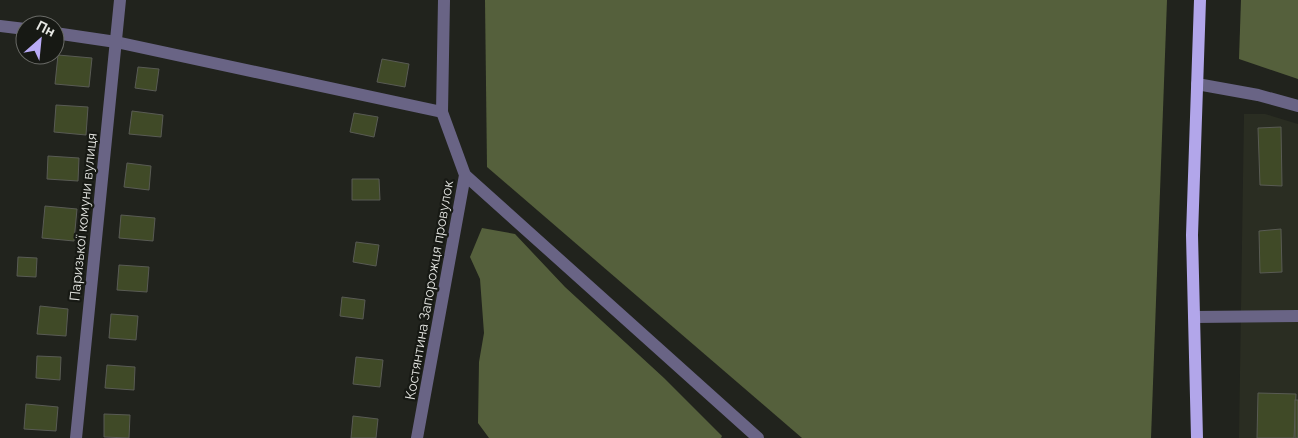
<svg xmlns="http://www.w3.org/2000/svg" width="1298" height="438" font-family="Raleway,sans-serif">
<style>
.built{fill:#2a2d22}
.forest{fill:#55603c}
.building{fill:#404a27;stroke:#595b54}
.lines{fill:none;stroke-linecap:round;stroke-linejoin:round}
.minor{stroke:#696485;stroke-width:12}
.major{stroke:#b2a6ea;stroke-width:12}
.labels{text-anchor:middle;stroke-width:4.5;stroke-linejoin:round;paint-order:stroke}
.street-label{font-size:14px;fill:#e6e7e3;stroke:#171914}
</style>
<rect width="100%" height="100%" fill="#21231d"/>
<!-- built -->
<path class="built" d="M1244,114H1265L1298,124V438H1239Z"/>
<!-- forest -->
<g class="forest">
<path d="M485,0H1167L1151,438H802L487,167Z"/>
<path d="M1241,0H1298V79L1239,59Z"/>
<path d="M482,228L515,234L565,287L664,378L722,436L721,438H489L478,423L479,362L484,333L480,279L470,257Z"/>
</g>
<!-- building -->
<g class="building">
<path d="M58,55L92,58L89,87L55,84Z"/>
<path d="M382,59L409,64L405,87L377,82Z"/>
<path d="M138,67L159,69L156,91L135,88Z"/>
<path d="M56,105L88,107L86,135L54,132Z"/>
<path d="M132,111L163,115L161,137L129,134Z"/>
<path d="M354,113L378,117L374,137L350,132Z"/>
<path d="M1281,127L1282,186L1260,185L1258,128Z"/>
<path d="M48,156L79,158L78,181L47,179Z"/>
<path d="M127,163L151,166L149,190L124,187Z"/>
<path d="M352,179H379L380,200H352Z"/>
<path d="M45,206L77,209L74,241L42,238Z"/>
<path d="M121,215L155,218L153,241L119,238Z"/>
<path d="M1281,229L1282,272L1260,273L1259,231Z"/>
<path d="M356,242L379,245L376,266L353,262Z"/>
<path d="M18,257L37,258L36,277L17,276Z"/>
<path d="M119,265L149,267L147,292L117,290Z"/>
<path d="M342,297L365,300L363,319L340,316Z"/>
<path d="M40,306L68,309L66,336L37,334Z"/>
<path d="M111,314L138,316L136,340L109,338Z"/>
<path d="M37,356L61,357L60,380L36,378Z"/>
<path d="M356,357L383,360L380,387L353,384Z"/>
<path d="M107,365L135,367L134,390L105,388Z"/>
<path d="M1258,393L1296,394L1294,438H1257Z"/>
<rect x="1295" y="400" width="3" height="38"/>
<path d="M26,404L58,407L56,431L24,429Z"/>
<path d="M104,414L130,415L129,438L104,437Z"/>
<path d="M353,416L378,419L376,438H351Z"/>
</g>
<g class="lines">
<!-- minor -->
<g class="minor">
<path d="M0,26L25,29"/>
<path d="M55,33L116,42L442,112"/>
<path d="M1197,84L1258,95L1298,106"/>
<path d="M465,175L758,438"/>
<path d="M1194,317L1298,316"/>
<path d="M76,438L120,0"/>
<path d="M417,438L465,175L442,112L444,0"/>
</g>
<!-- major -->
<path class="major" d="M1197,438L1192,235L1200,0"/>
</g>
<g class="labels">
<!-- street labels -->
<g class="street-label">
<text transform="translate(83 217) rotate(-84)" y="5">Паризької комуни вулиця</text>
<text transform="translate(429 290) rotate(-80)" y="5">Костянтина Запорожця провулок</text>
</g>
</g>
<!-- north arrow -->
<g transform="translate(40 40) rotate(27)"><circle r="24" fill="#171914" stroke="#6a6b67"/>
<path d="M0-4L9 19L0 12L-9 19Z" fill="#b9abf7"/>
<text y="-8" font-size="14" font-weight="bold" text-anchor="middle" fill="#e6e7e3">Пн</text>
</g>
</svg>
